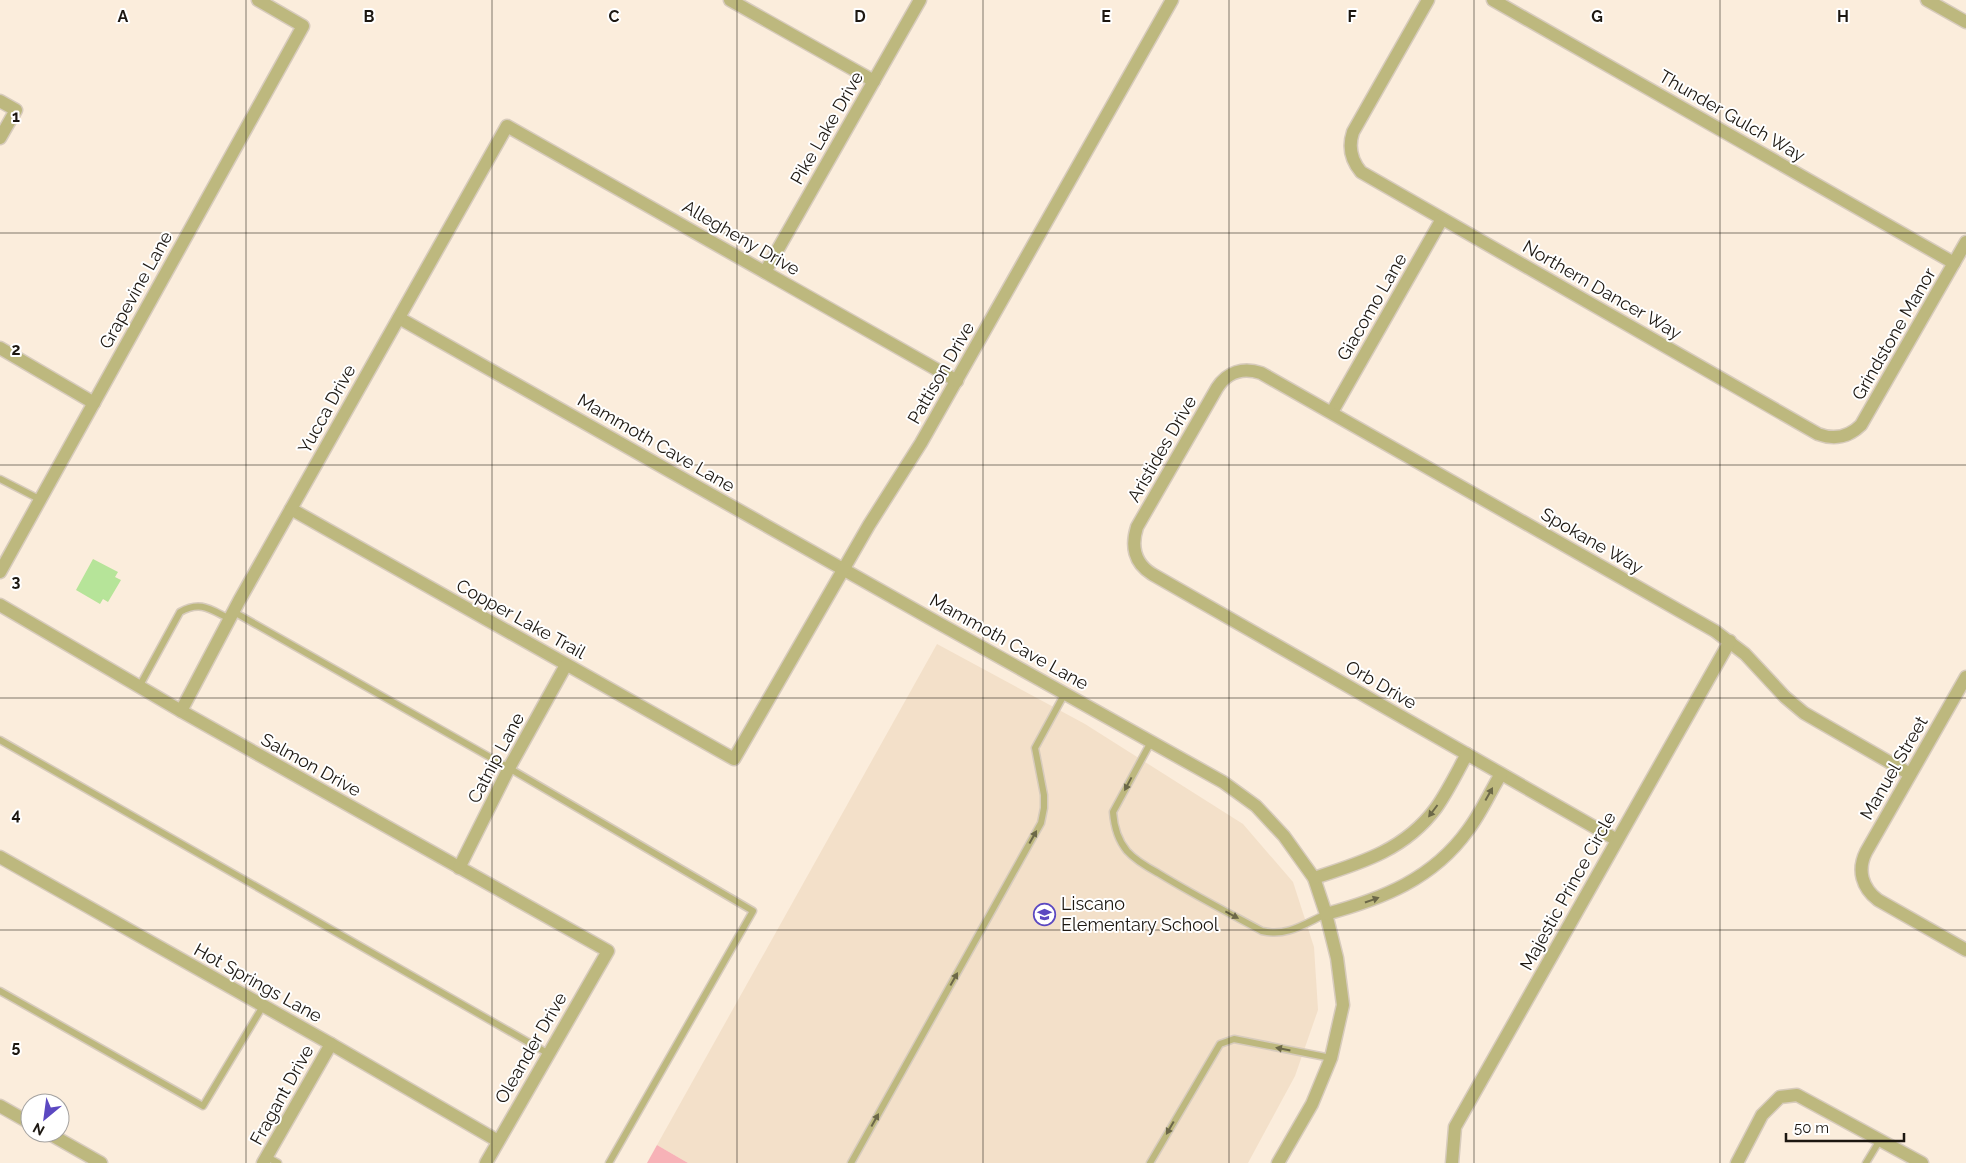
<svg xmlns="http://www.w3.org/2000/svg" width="1966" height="1163" font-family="Raleway,sans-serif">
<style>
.built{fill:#f3e0c9}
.green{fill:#f7b2b7}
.water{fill:#b6e499}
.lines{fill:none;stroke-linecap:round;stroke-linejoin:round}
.lane-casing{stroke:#d7cbbc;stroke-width:9}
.street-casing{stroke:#d7cbbc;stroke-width:15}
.lane{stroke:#bdb87e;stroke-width:6}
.street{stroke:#bdb87e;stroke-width:12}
.oneway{fill:#6c6848}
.grid{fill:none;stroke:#1c1711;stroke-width:1;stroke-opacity:0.55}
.labels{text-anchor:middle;stroke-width:4;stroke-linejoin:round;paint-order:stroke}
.street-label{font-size:18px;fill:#1c1711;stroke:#fff}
.poi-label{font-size:18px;fill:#1c1711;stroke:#fff;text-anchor:start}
.grid-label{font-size:16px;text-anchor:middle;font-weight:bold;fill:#1c1711;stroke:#fff;stroke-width:4;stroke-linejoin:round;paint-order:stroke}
</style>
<rect width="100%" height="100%" fill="#fbeddc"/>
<!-- built -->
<path class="built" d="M937,644L1085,724L1243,824L1293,882L1314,947L1318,1010L1295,1076L1248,1163H688L657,1145Z"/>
<!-- green -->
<path class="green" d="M657,1145L688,1163H647Z"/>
<!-- water -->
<path class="water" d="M93,559L118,572L115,577L121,580L108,602L103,599L100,604L76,590Z"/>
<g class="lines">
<defs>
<g id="lane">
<path d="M0,479L41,500"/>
<path d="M234,612L509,768L753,911L609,1163"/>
<path d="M139,687L180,612C201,600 211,610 230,619"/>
<path d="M0,740L549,1054"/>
<path d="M1151,742L1113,812C1114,826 1117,839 1127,851C1135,860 1147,867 1158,873C1192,894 1227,912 1262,931C1287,937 1304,924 1326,914"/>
<path d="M0,991L203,1106L263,1006"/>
<path d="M267,1157L278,1163"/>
<path d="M851,1163L1041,823L1044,808V795L1035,748L1065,693"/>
<path d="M1150,1163L1220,1044L1234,1039L1331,1058"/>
<path d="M1866,1163L1880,1140"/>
</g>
<g id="street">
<path d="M730,0L874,81"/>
<path d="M1428,0L1353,132C1348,147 1351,160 1361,172L1818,434C1834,440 1849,437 1861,425L1966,242"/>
<path d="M1493,0L1954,263"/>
<path d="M1927,0L1966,22"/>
<path d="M0,101L16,110L0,138"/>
<path d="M765,272L920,0"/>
<path d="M399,318L933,620L1223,782L1256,806L1284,836L1314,878L1326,914L1337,958L1343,1005L1331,1058L1312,1104L1278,1163"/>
<path d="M0,348L94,403"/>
<path d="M1332,412L1442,219"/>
<path d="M291,509L734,759L869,525L921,443L1172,0"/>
<path d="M0,572L303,26L258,0"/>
<path d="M0,605L181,711L608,951L486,1163"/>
<path d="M1966,677L1866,852C1857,870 1862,888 1878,900L1966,950"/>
<path d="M181,711L239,601L507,126L957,381"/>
<path d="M1617,840L1152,574C1134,563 1131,546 1137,527L1217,388C1227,372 1243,367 1261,373L1715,631L1745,654L1785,697L1804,713L1910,774"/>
<path d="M0,857L331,1044L498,1141"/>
<path d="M459,868L509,768L566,665"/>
<path d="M1314,878C1361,863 1405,850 1436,808C1448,791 1457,772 1467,754"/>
<path d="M1326,914C1382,899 1433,879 1468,830C1481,813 1490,792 1501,774"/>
<path d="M0,1106L30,1123"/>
<path d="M48,1133L101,1163"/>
<path d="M263,1163L331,1044"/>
<path d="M1452,1163L1455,1127L1730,641"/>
<path d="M1737,1163L1762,1115L1780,1097L1797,1095L1922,1163"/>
</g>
</defs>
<!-- lane casing -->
<use href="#lane" class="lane-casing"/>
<!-- street casing -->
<use href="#street" class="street-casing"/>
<!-- lane -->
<use href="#lane" class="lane"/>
<!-- street -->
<use href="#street" class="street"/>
</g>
<!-- one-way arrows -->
<defs><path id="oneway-solid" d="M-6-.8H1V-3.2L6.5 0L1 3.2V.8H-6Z" transform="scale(1.25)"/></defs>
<g class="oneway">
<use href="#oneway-solid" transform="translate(1128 784) rotate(118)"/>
<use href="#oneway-solid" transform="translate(1489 794) rotate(-61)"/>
<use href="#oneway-solid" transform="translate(1433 811) rotate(127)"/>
<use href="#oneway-solid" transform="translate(1033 837) rotate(-61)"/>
<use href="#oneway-solid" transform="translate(1372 900) rotate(-19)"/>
<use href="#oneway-solid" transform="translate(1232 915) rotate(28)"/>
<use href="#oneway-solid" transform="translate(954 979) rotate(-61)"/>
<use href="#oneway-solid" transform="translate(1283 1049) rotate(-169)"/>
<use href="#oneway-solid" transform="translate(875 1120) rotate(-61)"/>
<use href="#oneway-solid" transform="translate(1170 1128) rotate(120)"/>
</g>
<!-- grid -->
<path class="grid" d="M246,0V1163M492,0V1163M737,0V1163M983,0V1163M1229,0V1163M1474,0V1163M1720,0V1163M0,233H1966M0,465H1966M0,698H1966M0,930H1966"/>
<!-- icons -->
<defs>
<symbol id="school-ring" viewBox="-11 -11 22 22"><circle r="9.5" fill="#fff" stroke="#5b48c1" stroke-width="1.5"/><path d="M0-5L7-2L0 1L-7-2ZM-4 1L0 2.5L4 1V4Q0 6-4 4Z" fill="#5b48c1"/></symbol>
</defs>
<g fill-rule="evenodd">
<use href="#school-ring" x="1032" y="902" width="25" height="25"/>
</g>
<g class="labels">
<!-- street labels -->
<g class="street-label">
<text transform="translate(1732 116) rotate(30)" y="6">Thunder Gulch Way</text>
<text transform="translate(827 128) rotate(-60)" y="6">Pike Lake Drive</text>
<text transform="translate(741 238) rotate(30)" y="6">Allegheny Drive</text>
<text transform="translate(136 290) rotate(-61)" y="6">Grapevine Lane</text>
<text transform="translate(1602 290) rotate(30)" y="6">Northern Dancer Way</text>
<text transform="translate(1372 307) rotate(-60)" y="6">Giacomo Lane</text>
<text transform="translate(1894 334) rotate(-60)" y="6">Grindstone Manor</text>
<text transform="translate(941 373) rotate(-60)" y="6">Pattison Drive</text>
<text transform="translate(327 409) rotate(-61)" y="6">Yucca Drive</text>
<text transform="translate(656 443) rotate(30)" y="6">Mammoth Cave Lane</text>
<text transform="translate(1162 449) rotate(-60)" y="6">Aristides Drive</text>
<text transform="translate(1592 541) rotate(30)" y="6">Spokane Way</text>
<text transform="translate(521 619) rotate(29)" y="6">Copper Lake Trail</text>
<text transform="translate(1009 642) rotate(29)" y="6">Mammoth Cave Lane</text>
<text transform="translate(1381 685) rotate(30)" y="6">Orb Drive</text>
<text transform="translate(496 758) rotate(-62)" y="6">Catnip Lane</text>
<text transform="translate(311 765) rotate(29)" y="6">Salmon Drive</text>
<text transform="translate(1894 768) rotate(-60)" y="6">Manuel Street</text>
<text transform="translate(1568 891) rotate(-61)" y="6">Majestic Prince Circle</text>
<text transform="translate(258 983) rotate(29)" y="6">Hot Springs Lane</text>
<text transform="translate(531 1048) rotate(-60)" y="6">Oleander Drive</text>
<text transform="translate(282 1095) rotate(-61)" y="6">Fragant Drive</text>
</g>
<!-- poi labels -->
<g class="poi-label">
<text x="1061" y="910">Liscano<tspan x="1061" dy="21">Elementary School</tspan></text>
</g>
</g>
<g class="grid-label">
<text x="123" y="22">A</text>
<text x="369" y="22">B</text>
<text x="614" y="22">C</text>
<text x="860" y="22">D</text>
<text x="1106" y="22">E</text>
<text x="1352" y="22">F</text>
<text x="1597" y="22">G</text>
<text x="1843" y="22">H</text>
<text x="16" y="122">1</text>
<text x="16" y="355">2</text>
<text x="16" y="587">3</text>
<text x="16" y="820">4</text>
<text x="16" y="1052">5</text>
</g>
<!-- north arrow -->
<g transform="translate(45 1118) rotate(209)"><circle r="24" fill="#ffffff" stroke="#a4a2a0"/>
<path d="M0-4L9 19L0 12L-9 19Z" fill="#5b48c1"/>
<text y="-8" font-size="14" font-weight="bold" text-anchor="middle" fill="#1c1711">N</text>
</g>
<!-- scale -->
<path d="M1786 1133v8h118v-8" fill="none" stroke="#1c1711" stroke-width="2.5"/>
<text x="1794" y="1133" font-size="15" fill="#1c1711" stroke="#ffffff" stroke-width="4" paint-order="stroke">50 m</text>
</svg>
